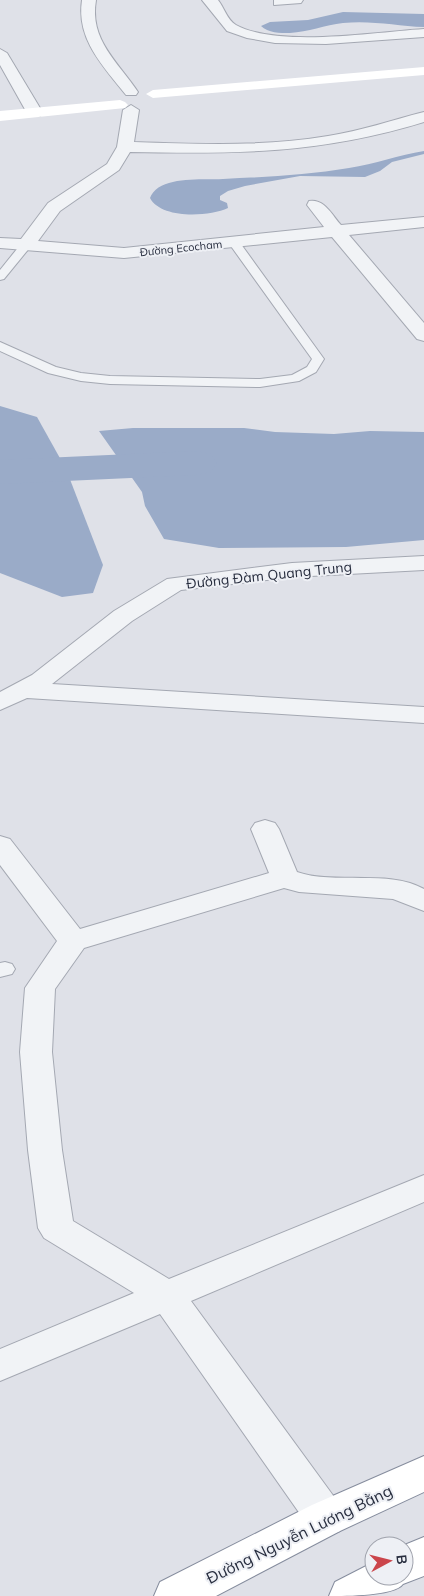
<svg xmlns="http://www.w3.org/2000/svg" width="424" height="1596" font-family="Mulish,sans-serif">
<style>
.water{fill:#9aabc8}
.lines{fill:none;stroke-linecap:round;stroke-linejoin:round}
.stream{fill:#9aabc8;fill-rule:evenodd}
.river{fill:#9aabc8;fill-rule:evenodd}
.lane-casing{stroke:#a4a8b2;stroke-width:2}
.street-casing{stroke:#a4a8b2;stroke-width:2}
.highway-casing{stroke:#868d9e;stroke-width:2}
.lane{fill:#f1f3f6;fill-rule:evenodd}
.street{fill:#f1f3f6;fill-rule:evenodd}
.secondary{fill:#fff;fill-rule:evenodd}
.highway{fill:#fff;fill-rule:evenodd}
.labels{text-anchor:middle;stroke-width:4;stroke-linejoin:round;paint-order:stroke}
.far-street-label{font-size:11px;fill:#282e3f;stroke:#eef0f5}
.street-label{font-size:14px;fill:#282e3f;stroke:#eef0f5}
.near-street-label{font-size:16px;fill:#282e3f;stroke:#eef0f5}
</style>
<rect width="100%" height="100%" fill="#dfe1e8"/>
<!-- water -->
<g class="water">
<path d="M343,12L424,14V27C397,26 371,20 343,23C325,25 308,32 290,33C280,33 268,33 261,26L270,22L308,20Z"/>
<path d="M424,151V154L392,162L380,171L365,177L300,176L245,186L228,191L220,196V200L227,203L228,208C208,217 161,219 150,198C158,175 204,180 223,179C265,177 308,175 349,168C375,164 399,155 424,151Z"/>
<path d="M0,406L37,417L66,469L103,565L93,593L62,597L0,573Z"/>
<path d="M133,428H244L275,432L334,434L370,431L424,432V540L346,547L219,548L164,539L145,506L142,492L99,431Z"/>
</g>
<g class="lines">
<!-- stream -->
<path class="stream" d="M121,460L124,462L123,463L66,471L63,469L66,467Z"/>
<!-- river -->
<path class="river" d="M196,451L211,454L217,463L211,472L196,475L0,484V460Z"/>
<defs>
<g id="lane">
<path d="M234,239L238,240L324,359L316,372L299,381L260,387L110,384L81,381L48,373L0,351V342L56,367L81,373L110,376L260,379L292,375L307,367L312,359L228,242Z"/>
<path d="M25,243L31,246L4,279L0,280V270L21,244Z"/>
<path d="M5,962L12,964L15,969L12,974L0,977V963Z"/>
</g>
<g id="street">
<path d="M82,0H96C89,40 118,62 138,92L136,95H126C103,66 76,39 82,0Z"/>
<path d="M202,0H218C224,7 227,20 236,25C279,48 375,32 424,29V37L326,44L275,43L247,38L227,31Z"/>
<path d="M274,0H303L301,3L274,5Z"/>
<path d="M0,49L7,53L43,113L40,116H30L27,113L0,65Z"/>
<path d="M131,105L139,110L134,142C198,144 264,147 328,136C361,131 392,120 424,112V122C320,154 237,154 130,152L119,170L60,211L38,241L124,248L324,227L307,205L309,201C324,198 332,215 341,225L424,217V227L349,235L424,323V341L417,339L332,237L124,258L0,248V238L21,239L48,203L107,164L117,147L123,110Z"/>
<path d="M424,556V570L292,577L181,590L132,621L52,684L424,707V723L27,698L0,710V692L32,675L114,611L167,579L292,563Z"/>
<path d="M265,820L275,823L279,829L297,872C334,885 389,869 424,889V911L393,899L299,892L284,888L84,948L55,989L52,1052L62,1150L73,1221L169,1279L424,1175V1202L191,1301L340,1505L346,1518L340,1531L326,1536L312,1531L160,1314L0,1381V1349L134,1293L44,1238L38,1228L28,1150L20,1052L25,988L57,941L0,865V836L10,839L80,929L269,873L251,829L255,823Z"/>
</g>
<g id="highway">
<path d="M424,1456V1492L340,1531L216,1596H154L160,1582L312,1505Z"/>
<path d="M424,1537V1576L403,1584C395,1596 347,1596 329,1596L335,1582L374,1562V1576H404V1546H402Z"/>
</g>
</defs>
<!-- lane casing -->
<use href="#lane" class="lane-casing"/>
<!-- street casing -->
<use href="#street" class="street-casing"/>
<!-- highway casing -->
<use href="#highway" class="highway-casing"/>
<!-- lane -->
<use href="#lane" class="lane"/>
<!-- street -->
<use href="#street" class="street"/>
<!-- secondary -->
<g class="secondary">
<path d="M424,67V75L153,98L146,94L153,90Z"/>
<path d="M120,100L125,102L128,105L125,108L0,121V111Z"/>
</g>
<!-- highway -->
<use href="#highway" class="highway"/>
</g>
<g class="labels">
<!-- far-street labels -->
<g class="far-street-label">
<text transform="translate(181 248) rotate(-6)" y="4">Đường Ecocham</text>
</g>
<!-- street labels -->
<g class="street-label">
<text transform="translate(269 575) rotate(-6)" y="5">Đường Đàm Quang Trung</text>
</g>
<!-- near-street labels -->
<g class="near-street-label">
<text transform="translate(299 1534) rotate(-26)" y="6">Đường Nguyễn Lương Bằng</text>
</g>
</g>
<!-- north arrow -->
<g transform="translate(389 1561) rotate(83)"><circle r="24" fill="#eef0f5" stroke="#9fa2ac"/>
<path d="M0-4L9 19L0 12L-9 19Z" fill="#cb454b"/>
<text y="-8" font-size="14" font-weight="bold" text-anchor="middle" fill="#282e3f">B</text>
</g>
</svg>
